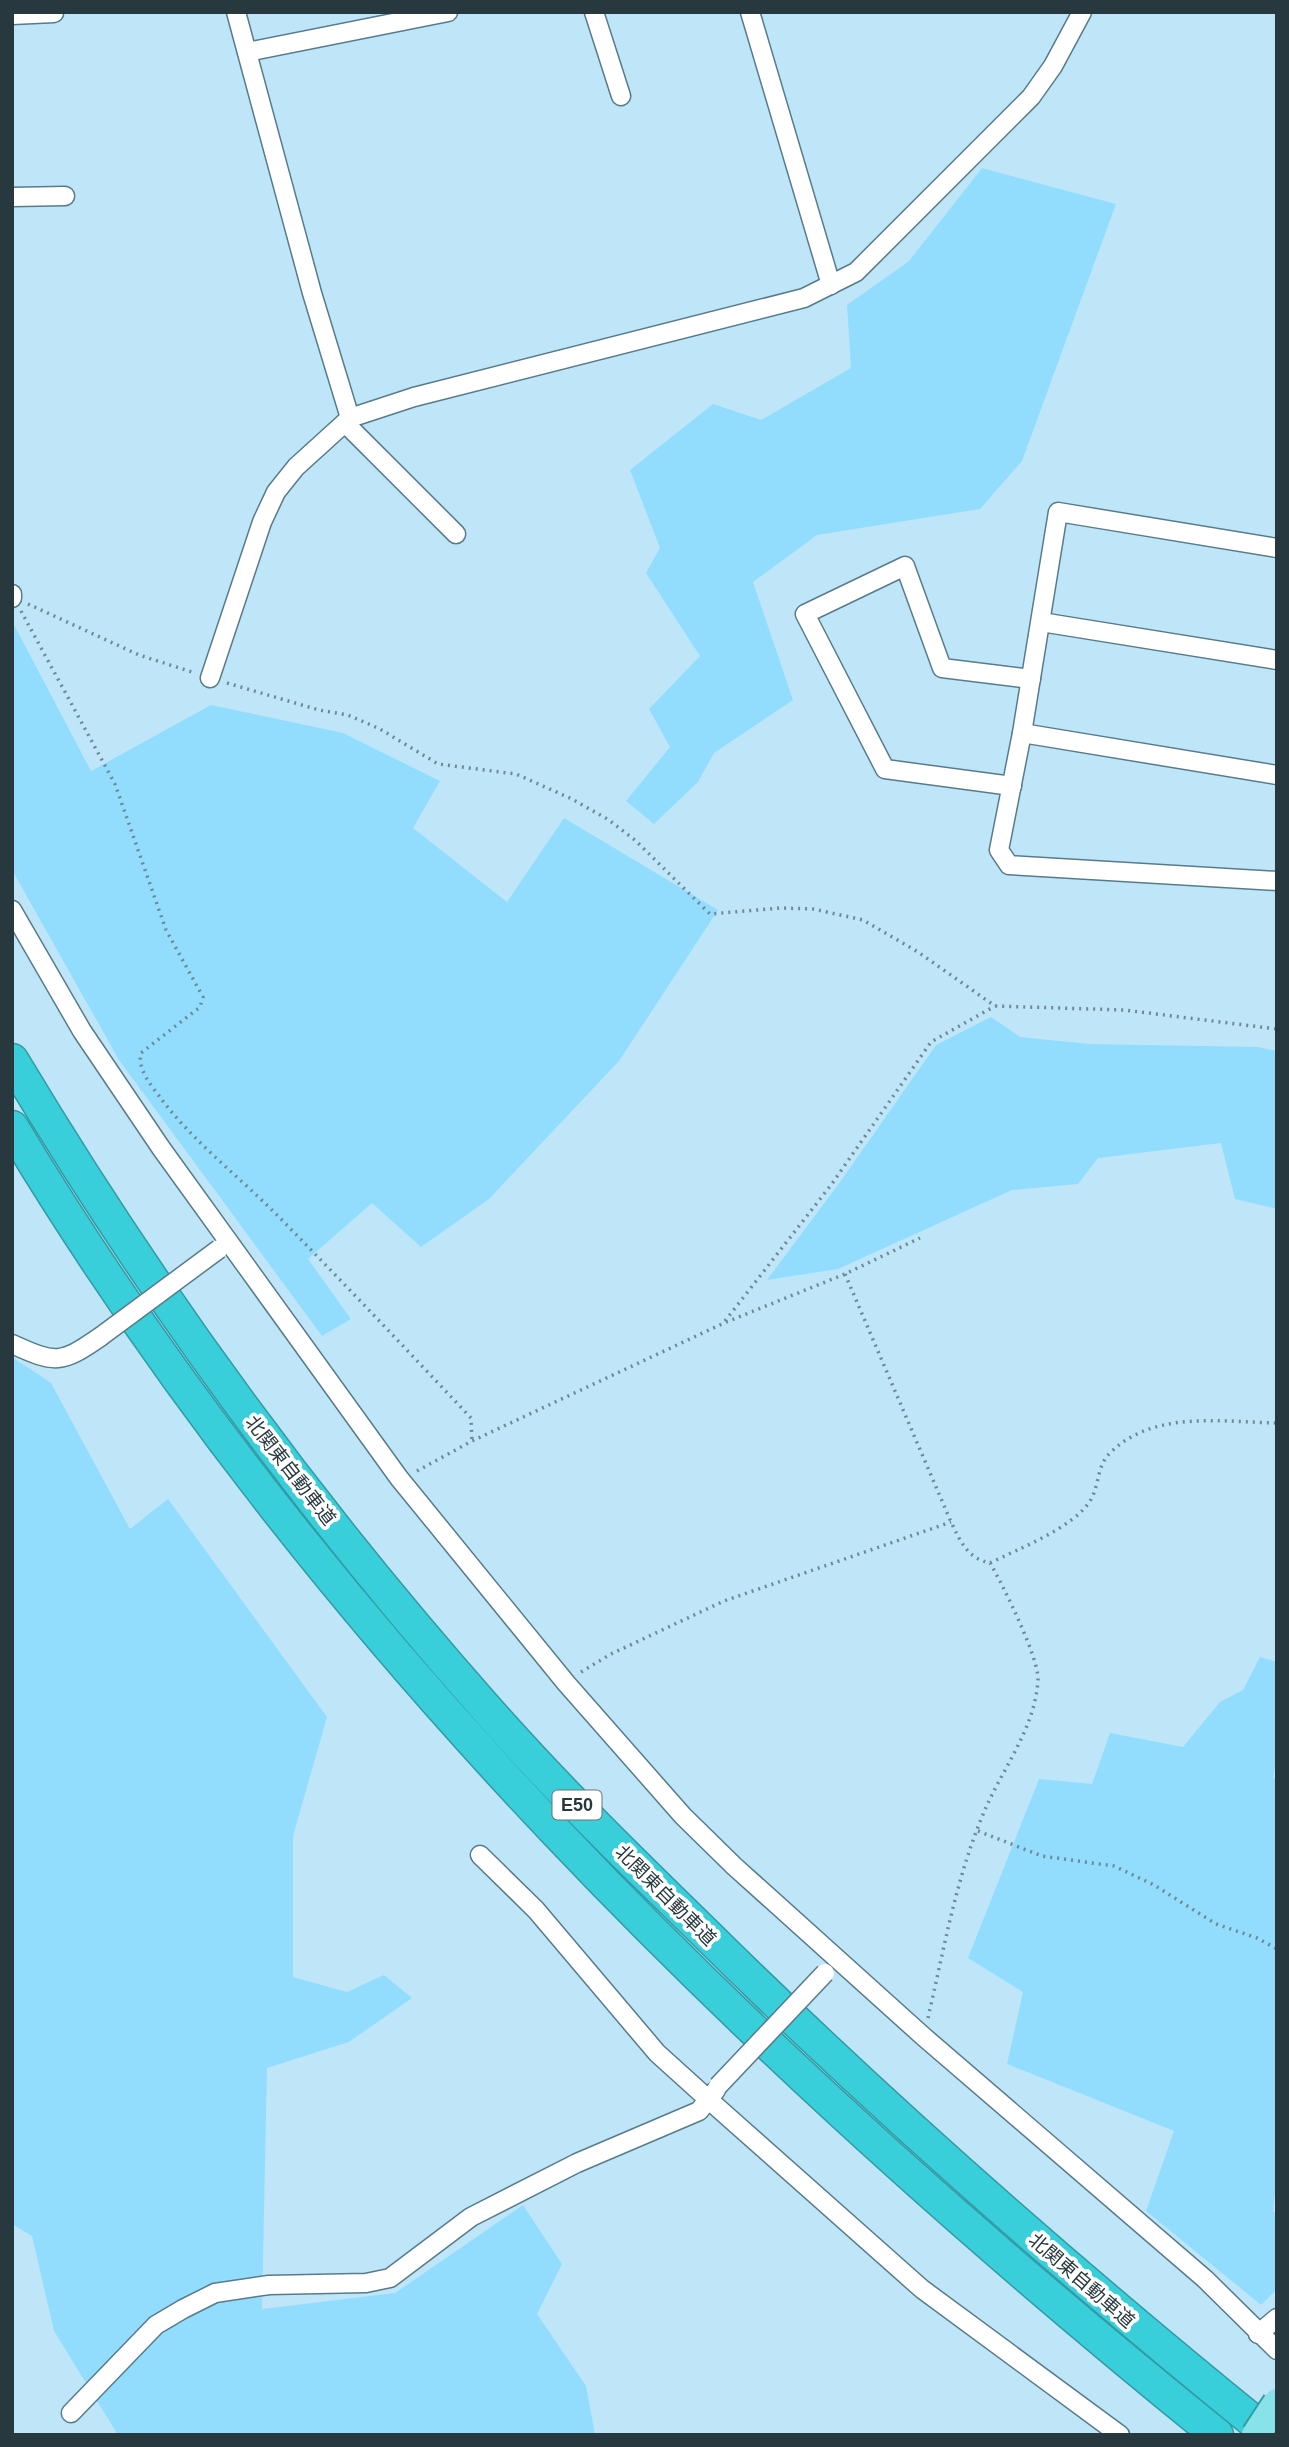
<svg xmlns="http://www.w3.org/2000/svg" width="1289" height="2447" font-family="Arial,'Noto Sans JP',sans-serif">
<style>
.green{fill:#92ddfe}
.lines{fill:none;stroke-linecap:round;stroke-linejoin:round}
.street-casing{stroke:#577b8b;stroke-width:21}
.highway-casing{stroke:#329aa4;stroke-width:35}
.path{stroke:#6e8995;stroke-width:3.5;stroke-dasharray:2 5;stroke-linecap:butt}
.street{stroke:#fff;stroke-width:18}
.highway{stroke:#38cfdb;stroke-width:32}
.street-bridge-casing{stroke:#577b8b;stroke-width:21;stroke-linecap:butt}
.primary-bridge-casing{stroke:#329aa4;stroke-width:32;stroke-linecap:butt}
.street-bridge{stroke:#fff;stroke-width:18}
.primary-bridge{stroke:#88e2e9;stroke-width:28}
.labels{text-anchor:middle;stroke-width:7;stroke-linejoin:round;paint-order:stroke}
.shield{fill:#fff;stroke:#687479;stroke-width:2}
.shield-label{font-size:18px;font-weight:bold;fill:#28383f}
.street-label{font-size:19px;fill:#28383f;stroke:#fff}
</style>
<rect width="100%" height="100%" fill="#bfe6f8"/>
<!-- green -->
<g class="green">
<path d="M982,168L1116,204L1022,461L980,509L817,535L753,582L793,700L714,753L698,782L654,824L626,801L670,747L649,709L700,656L646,573L660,548L630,470L713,404L761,420L851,368L847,305L909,261Z"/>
<path d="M12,621L91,771L211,705L343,733L440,781L413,828L507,902L564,818L718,910L619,1061L489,1199L421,1247L372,1203L308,1259L351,1319L322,1336L119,1060L12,870Z"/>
<path d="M991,1017L1020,1037L1089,1044L1258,1047L1277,1051V1209L1235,1199L1221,1143L1098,1158L1078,1184L1012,1190L838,1269L767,1280L840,1182L936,1045Z"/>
<path d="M12,1357L51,1383L130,1529L168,1499L327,1717L293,1836V1977L347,1992L384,1975L412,1998L349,2042L267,2068L262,2309L395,2293L523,2205L562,2264L537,2314L586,2386L595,2435H118L54,2331L32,2236L12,2224Z"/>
<path d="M1260,1657L1277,1662V1760L1273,1778H1277V2176L1273,2211L1277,2214V2289L1261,2305L1146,2211L1174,2131L1007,2064L1023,1992L968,1958L1039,1779L1092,1784L1110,1733L1183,1747L1220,1702L1243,1690Z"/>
</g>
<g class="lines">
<defs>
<g id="street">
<path d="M236,12L312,293L350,418"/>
<path d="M594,12L621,96"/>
<path d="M750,12L831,285"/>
<path d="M12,15L54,13"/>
<path d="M247,52L448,12"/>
<path d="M12,197L65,196"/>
<path d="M345,423L456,534"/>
<path d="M1277,548L1058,512L1022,733L999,850L1009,865L1277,881"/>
<path d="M12,594V598"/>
<path d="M1041,622L1277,660"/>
<path d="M210,678L262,522L276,492L296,467L350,418L414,397L804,298L856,272L1031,97L1053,66L1082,12"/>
<path d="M1022,733L1277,775"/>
<path d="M1012,786L885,769L805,614L905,566L942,668L1031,679"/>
<path d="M12,910L82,1031L161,1148L399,1478L566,1683L683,1816L734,1866L924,2037L1205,2279L1277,2350"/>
<path d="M12,1344C56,1364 61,1364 100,1337"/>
<path d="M480,1855L536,1910L657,2053L709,2100L922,2289L1120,2435"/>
<path d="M1258,2334L1277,2318"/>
<path d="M71,2413L156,2325L183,2309L215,2293L269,2285L366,2283L390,2278L471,2217L577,2163L699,2111L716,2090"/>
</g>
<g id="highway">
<path d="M12,1060C149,1289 307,1506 484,1706C554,1786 631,1861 707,1935C886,2112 1075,2277 1270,2435"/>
<path d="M12,1127C319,1638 756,2062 1217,2435"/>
</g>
</defs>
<!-- street casing -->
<use href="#street" class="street-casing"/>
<!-- highway casing -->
<use href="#highway" class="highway-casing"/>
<!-- path -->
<g class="path">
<path d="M28,604L139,655L192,672"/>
<path d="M21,611L115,784L166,930L203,997L200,1007L141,1053C137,1070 152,1086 162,1100C194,1142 238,1176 275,1213C341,1280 406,1349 471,1418L472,1441"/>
<path d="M227,683L319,710L348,715L380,729L438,764L516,774L572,799L609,820L636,841L710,914L781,908L813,909L863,920L918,952L995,1006L1124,1010L1277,1029"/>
<path d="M845,1274L951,1522C961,1542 967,1558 990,1563C1018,1549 1073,1528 1090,1501C1100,1485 1096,1466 1111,1452C1154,1410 1223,1422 1277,1423"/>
<path d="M725,1321L831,1185L931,1042L995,1006"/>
<path d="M417,1471L472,1441L724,1323L845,1274L920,1238"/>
<path d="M581,1672L611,1654L724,1601L951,1522"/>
<path d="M978,1831L1042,1856L1114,1866L1154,1885L1216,1924L1257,1938L1277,1949"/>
<path d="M928,2018C944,1949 956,1878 984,1812C1002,1769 1035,1729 1038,1680C1039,1658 1003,1585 990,1563"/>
</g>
<!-- street -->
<use href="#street" class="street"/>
<!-- highway -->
<use href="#highway" class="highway"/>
<defs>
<g id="street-bridge">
<path d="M100,1337L219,1249"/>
<path d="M718,2086L825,1973"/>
</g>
<path id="primary-bridge" d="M1256,2435L1277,2403"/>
</defs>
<!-- street-bridge casing -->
<use href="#street-bridge" class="street-bridge-casing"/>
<!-- primary-bridge casing -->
<use href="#primary-bridge" class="primary-bridge-casing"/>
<!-- street-bridge -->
<use href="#street-bridge" class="street-bridge"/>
<!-- primary-bridge -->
<use href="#primary-bridge" class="primary-bridge"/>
</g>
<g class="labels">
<!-- shield labels -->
<rect class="shield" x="552.5" y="1790.5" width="49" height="29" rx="5"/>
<g class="shield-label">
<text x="577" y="1811">E50</text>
</g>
<!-- street labels -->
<g class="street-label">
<text transform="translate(291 1470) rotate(52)" y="7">北関東自動車道</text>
<text transform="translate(666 1895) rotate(45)" y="7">北関東自動車道</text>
<text transform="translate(1082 2280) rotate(41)" y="7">北関東自動車道</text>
</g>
</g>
<!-- border -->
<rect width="1289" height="2447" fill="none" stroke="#28383f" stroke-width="28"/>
</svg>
